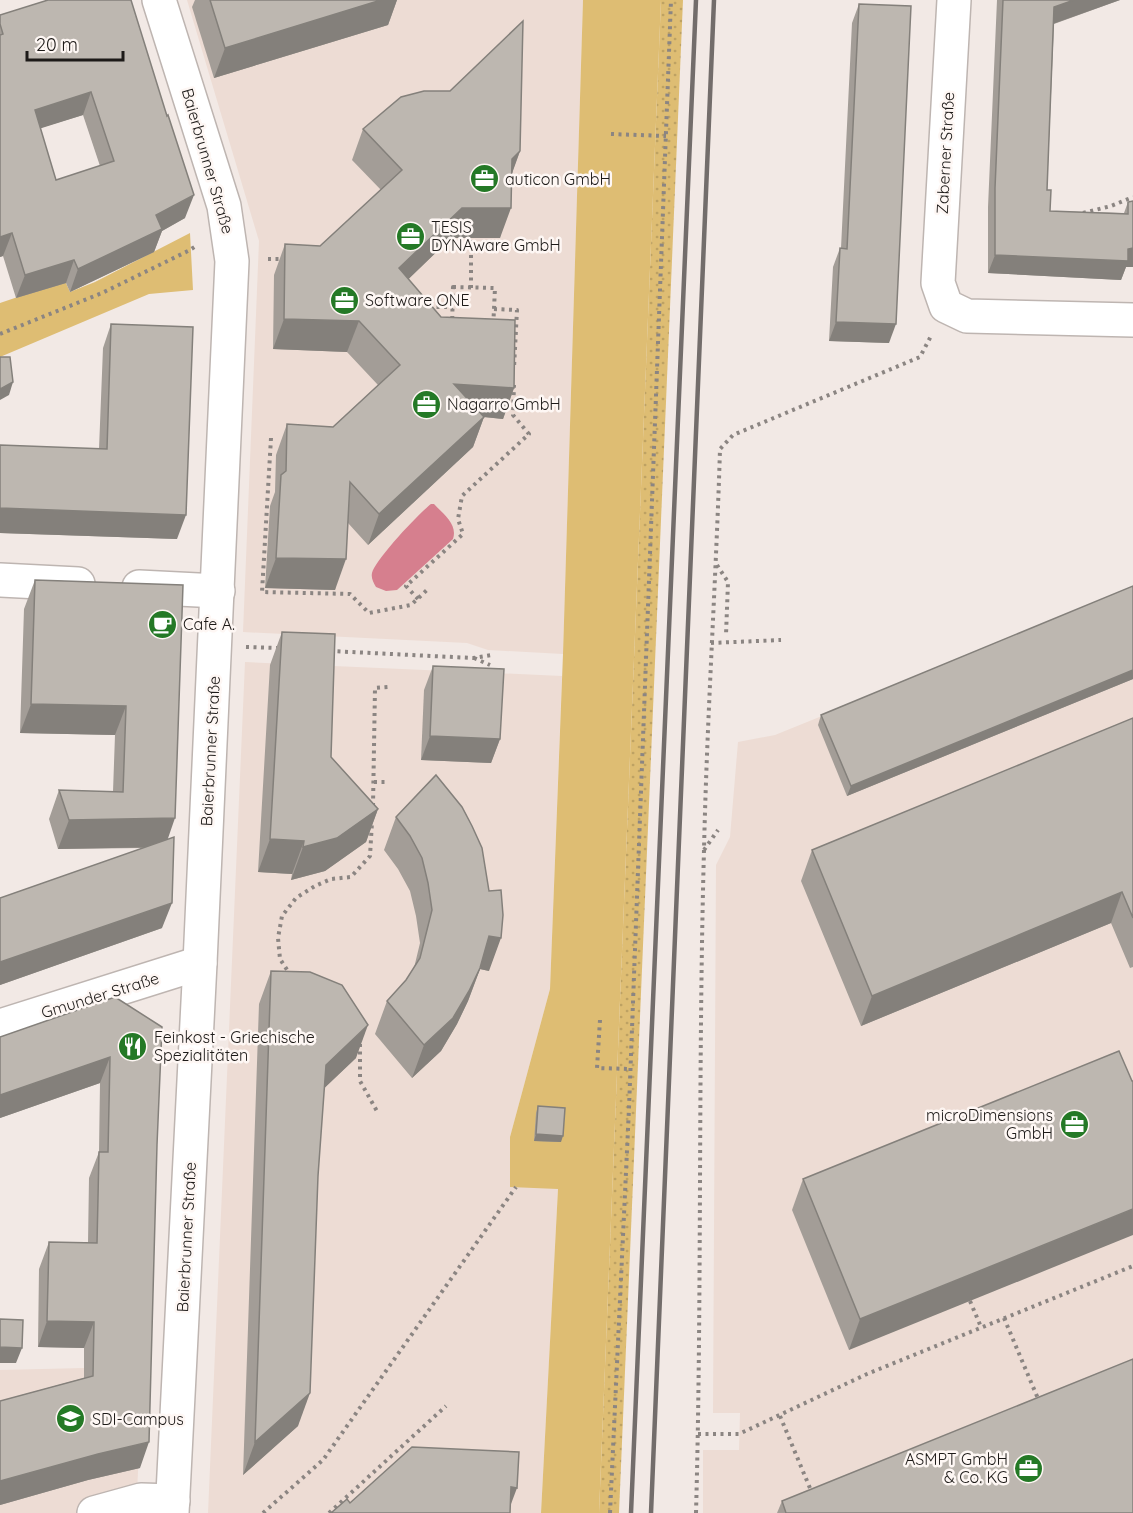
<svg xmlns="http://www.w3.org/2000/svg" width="1133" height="1513" font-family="Quicksand,sans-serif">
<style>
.built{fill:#eddcd4}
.grass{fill:url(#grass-dots)}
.green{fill:#debd73}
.water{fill:#d67f8e}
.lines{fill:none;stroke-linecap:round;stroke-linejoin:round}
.minor-casing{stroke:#beb5b1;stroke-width:36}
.path{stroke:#8b8582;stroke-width:4;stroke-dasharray:3 4.5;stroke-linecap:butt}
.minor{stroke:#fff;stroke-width:33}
.rail{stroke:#736d6b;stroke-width:4.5}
.wall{fill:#a39d97;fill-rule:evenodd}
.shaded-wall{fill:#84807b}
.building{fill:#bdb7b0;stroke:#84807b;stroke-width:1.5;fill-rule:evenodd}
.labels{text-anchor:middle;stroke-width:5;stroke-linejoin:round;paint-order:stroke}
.street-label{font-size:16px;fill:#1d1a18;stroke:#fef7f4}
.poi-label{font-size:16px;fill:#1d1a18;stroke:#fef7f4;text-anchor:start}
</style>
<defs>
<pattern id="grass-dots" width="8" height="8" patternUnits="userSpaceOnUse" patternTransform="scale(1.5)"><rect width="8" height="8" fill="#debd73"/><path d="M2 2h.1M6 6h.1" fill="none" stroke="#bea263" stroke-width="1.8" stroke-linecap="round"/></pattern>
</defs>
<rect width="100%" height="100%" fill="#f2e9e5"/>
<!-- built -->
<g class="built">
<path d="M187,0H583L563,654L488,650L467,643L243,632L259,241Z"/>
<path d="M1133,590V1513H703V1450H739L740,1413H713L716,865L730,837L738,742L775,735Z"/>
<path d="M245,662L562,676L550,989L510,1137L558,1189L541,1513H208Z"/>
<path d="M84,1368L143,1369L136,1513H0V1370Z"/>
</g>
<!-- grass -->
<path class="grass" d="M661,0H683L619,1513H599Z"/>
<!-- green -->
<g class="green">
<path d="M583,0H661L599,1513H541L558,1189L510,1187V1137L550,989L563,654Z"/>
<path d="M190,233L193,290L149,294L0,357V303L65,281L70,292L95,282Z"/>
</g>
<!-- water -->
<path class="water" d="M431,504H434C443,514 458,524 453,539L397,590L386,591L376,587C373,582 371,578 372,573C375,560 419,513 431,504Z"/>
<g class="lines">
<defs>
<g id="minor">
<path d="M159,0L224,206L232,261L200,963L172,1513"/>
<path d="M954,0L938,283L946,306L967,316L1133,320"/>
<path d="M0,580L78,584"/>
<path d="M139,587L218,591"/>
<path d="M0,1026L200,963"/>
<path d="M94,1513L141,1500L173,1501"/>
</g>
</defs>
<!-- minor casing -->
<use href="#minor" class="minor-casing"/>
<!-- path -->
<g class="path">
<path d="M611,134L666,136"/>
<path d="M1083,213L1111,206L1133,197"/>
<path d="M268,259H282"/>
<path d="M453,287L495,288L493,330L452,329Z"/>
<path d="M471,288V234"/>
<path d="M429,307H453"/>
<path d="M494,309L517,310L514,368"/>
<path d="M0,334L102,293L188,251L196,246"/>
<path d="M271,438L262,592L350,594L369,613L411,605L428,589"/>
<path d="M717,565L728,582L726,635"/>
<path d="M418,599L406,586L463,534L458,519L462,496L529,434L513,415L514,385"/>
<path d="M711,643L781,640"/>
<path d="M246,647L280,648"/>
<path d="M330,651L473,658L492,655"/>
<path d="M474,658L490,665"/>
<path d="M374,782H387"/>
<path d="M373,806L375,688L388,687"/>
<path d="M704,850L718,830"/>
<path d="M291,976L280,959L278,938L282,916L296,898L315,886L331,879L351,877L370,856L372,822"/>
<path d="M600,1020L597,1068L631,1069"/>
<path d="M360,1044V1081L378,1113"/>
<path d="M970,1301L981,1327"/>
<path d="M1004,1318L1039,1401"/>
<path d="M780,1416L812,1493"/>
<path d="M698,1434H739L867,1374L1133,1266"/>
<path d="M263,1513L323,1460L516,1187"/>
<path d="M329,1513L446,1406"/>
<path d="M610,1513L629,1108L671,0"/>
<path d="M696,1513C702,1292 698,1071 704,850C707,716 716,582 720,449L733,435L920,357L931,336"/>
</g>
<!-- minor -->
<use href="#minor" class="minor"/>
<!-- rail -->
<g class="rail">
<path d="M631,1513L696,0"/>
<path d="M651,1513L714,0"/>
</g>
</g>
<!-- wall -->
<g class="wall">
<path d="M48,0L185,218L162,231L154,252L70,292L66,283L16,298L3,256L0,257V15ZM83,115L100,166L56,180L40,128Z"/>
<path d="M195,0H397L388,25L214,78L192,7Z"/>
<path d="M997,0H1120L1054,24L1047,190L1050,211L1124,213L1128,202L1126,267L1121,280L988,273V207Z"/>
<path d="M859,4L889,343L829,341L833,267L840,248H841L852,23Z"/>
<path d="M363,129L520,151L511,175L500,238H451L408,279L441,317L514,388L503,419L484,417L473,447L368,545L348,523L335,590L265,588L270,506L275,492L276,455L287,424L333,427L378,385L347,352L273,349L274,275L285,244L320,246L381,190L352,160Z"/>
<path d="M111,324L177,539L0,533V445L99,449L103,348Z"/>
<path d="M35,580L183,585L162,928L0,985V898L143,848L58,849L49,819L59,790L113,792L115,735L20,733L24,609Z"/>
<path d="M1133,586V679L847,796L818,725L821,715Z"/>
<path d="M282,632L331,757L378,809L366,842L325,871L291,880L292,874L258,872L270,665Z"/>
<path d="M433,666L500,739L491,763L421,760L424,690Z"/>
<path d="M1133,718V967L1130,968L1111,923L861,1026L801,881L812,850Z"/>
<path d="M436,775L489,971L480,969L468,1001L457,1024L441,1051L412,1078L375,1034L387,1001L406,980L414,968L420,943L416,916L410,891L398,869L384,850L396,817Z"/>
<path d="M271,971L356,1058L324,1088L298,1426L243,1475L259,1004Z"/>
<path d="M115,997L140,1468L88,1480L0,1505V1401L84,1378V1348L38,1347L39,1269L49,1242L88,1243L89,1178L99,1152L100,1083L0,1118V1037Z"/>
<path d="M1132,1081L849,1350L792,1210L803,1179Z"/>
<path d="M538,1106L561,1142L534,1141L536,1113Z"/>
<path d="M782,1501L1133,1513H777Z"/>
</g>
<!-- shaded-wall -->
<g class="shaded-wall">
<path d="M381,0H397L388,25L214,78L225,48Z"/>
<path d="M1074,0H1120L1047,26L1054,7Z"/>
<path d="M91,92L83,115L26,133L35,110Z"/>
<path d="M520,151L509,182L512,159Z"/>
<path d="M194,195L185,218L162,231L154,252L70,292L78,269L156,215Z"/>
<path d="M462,208H511L500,238H451L388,299L399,268Z"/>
<path d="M12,233L3,256L0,257V237Z"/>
<path d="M1133,248V267H1126L1121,280L988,273L995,255Z"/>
<path d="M74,260L66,283L16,298L25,275Z"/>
<path d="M284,319L359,321L347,352L273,349Z"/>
<path d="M836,322L896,324L889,343L829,341Z"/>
<path d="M13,382L9,395L0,400V389Z"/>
<path d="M454,384L514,388L503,419L484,417L473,447L368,545L379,514Z"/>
<path d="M0,508L186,515L177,539L0,533Z"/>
<path d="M276,558L346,559L335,590L265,588Z"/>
<path d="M1133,670V679L847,796L851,786Z"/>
<path d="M31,704L126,706L115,735L20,733Z"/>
<path d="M430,736L500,739L491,763L421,760Z"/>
<path d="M378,809L366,842L325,871L291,880L303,847Z"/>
<path d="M175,818L165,847L58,849L69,820Z"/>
<path d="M270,839L304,841L292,874L258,872Z"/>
<path d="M1122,892L1111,923L861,1026L872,996Z"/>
<path d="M172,903L162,928L0,985V962Z"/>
<path d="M489,936L501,938L489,971L480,969L468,1001L457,1024L441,1051L412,1078L424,1045Z"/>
<path d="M368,1025L356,1058L314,1098L326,1065Z"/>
<path d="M110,1057L100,1083L0,1118V1095Z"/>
<path d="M536,1134L563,1136L561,1142L534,1141Z"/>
<path d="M1133,1209V1235L849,1350L860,1319Z"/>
<path d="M47,1321L94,1322L84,1348L38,1347Z"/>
<path d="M0,1347L22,1348L16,1363H0Z"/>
<path d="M310,1393L298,1426L243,1475L255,1442Z"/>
<path d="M149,1442L140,1468L88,1480L0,1505V1481L98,1454Z"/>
<path d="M511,1487L517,1488L508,1512Z"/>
</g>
<!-- building -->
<g class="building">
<path d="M48,0H131L167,116L168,115L194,195L156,215L162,229L78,269L74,260L25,275L12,233L0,237V35L3,34L0,24V15ZM91,92L114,161L56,180L35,110Z"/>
<path d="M210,0H381L225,48Z"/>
<path d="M1003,0H1074L1054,7L1047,190H1051L1050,211L1128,214V202L1133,201V248L1128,249V261L995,255V188Z"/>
<path d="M859,4L911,6L896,324L836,322L840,248L847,249Z"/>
<path d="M523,21L520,151L512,159L511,208H462L399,268L441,317L515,320L514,388L454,384L484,417L379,514L350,482L346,559L276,558L281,475L286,471L287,424L333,427L400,365L359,321L284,319L285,244L320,246L402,170L363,129L401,97L424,91H450Z"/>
<path d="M111,324L193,327L186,515L0,508V445L107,449Z"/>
<path d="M0,357H10L13,382L0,389Z"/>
<path d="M35,580L183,585L175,818L69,820L59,790L123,792L126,706L31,704Z"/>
<path d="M1133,586V670L851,786L821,715Z"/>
<path d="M282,632L335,634L331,757L378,809L337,838L303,847L304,841L270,839Z"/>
<path d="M433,666L504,669L500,739L430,736Z"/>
<path d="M1133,718V918L1122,892L872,996L812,850Z"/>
<path d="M436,775L462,807L472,826L482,848L489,891L501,890L503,915L501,938L489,936L480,968L469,991L453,1018L424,1045L387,1001L406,980L420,958L432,910L428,883L422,858L410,836L396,817Z"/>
<path d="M174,837L172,903L0,962V898Z"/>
<path d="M271,971L310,972L342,985L368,1025L326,1065L318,1176L310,1393L255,1442Z"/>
<path d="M115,997L162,1027L157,1145L149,1442L98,1454L0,1481V1401L93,1376L94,1322L47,1321L49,1242L97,1243L99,1152H108L110,1057L0,1095V1037Z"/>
<path d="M1119,1051L1132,1081H1133V1209L860,1319L803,1179Z"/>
<path d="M538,1106L565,1108L563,1136L536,1134Z"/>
<path d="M0,1319L23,1320L22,1348L0,1347Z"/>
<path d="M1133,1359V1513H786L782,1501Z"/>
<path d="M412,1447L519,1452L517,1488L511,1487L510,1513H331L347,1499L350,1503Z"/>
</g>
<!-- icons -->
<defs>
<symbol id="office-disc" viewBox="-11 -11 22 22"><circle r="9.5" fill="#247926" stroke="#fef7f4"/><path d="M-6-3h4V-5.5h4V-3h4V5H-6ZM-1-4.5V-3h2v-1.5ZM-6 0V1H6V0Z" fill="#fff"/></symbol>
<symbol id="cafe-disc" viewBox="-11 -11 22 22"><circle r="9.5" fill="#247926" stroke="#fef7f4"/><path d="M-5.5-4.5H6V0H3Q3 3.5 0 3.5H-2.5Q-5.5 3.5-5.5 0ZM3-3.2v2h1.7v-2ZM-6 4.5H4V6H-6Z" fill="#fff"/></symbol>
<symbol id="restaurant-disc" viewBox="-11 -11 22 22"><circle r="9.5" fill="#247926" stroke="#fef7f4"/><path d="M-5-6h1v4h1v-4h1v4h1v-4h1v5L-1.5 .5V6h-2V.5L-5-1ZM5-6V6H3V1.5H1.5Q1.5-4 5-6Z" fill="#fff"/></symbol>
<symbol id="school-disc" viewBox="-11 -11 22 22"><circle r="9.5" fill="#247926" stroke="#fef7f4"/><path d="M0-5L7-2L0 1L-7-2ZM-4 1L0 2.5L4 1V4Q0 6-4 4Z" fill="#fff"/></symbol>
</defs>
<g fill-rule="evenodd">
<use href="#office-disc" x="468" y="162" width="33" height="33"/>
<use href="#office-disc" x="394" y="220" width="33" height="33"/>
<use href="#office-disc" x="328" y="284" width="33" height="33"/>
<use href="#office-disc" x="410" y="388" width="33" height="33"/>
<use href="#cafe-disc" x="146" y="608" width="33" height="33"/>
<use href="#restaurant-disc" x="116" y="1030" width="33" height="33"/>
<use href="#office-disc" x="1058" y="1108" width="33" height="33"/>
<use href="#school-disc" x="54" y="1402" width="33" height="33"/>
<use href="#office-disc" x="1012" y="1452" width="33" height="33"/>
</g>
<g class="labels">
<!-- street labels -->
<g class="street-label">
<text transform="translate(945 153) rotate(-87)" y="6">Zaberner Straße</text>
<text transform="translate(208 161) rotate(74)" y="6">Baierbrunner Straße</text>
<text transform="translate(210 751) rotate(-87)" y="6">Baierbrunner Straße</text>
<text transform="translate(100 995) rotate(-17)" y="6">Gmunder Straße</text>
<text transform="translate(186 1237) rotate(-87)" y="6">Baierbrunner Straße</text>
</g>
<!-- poi labels -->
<g class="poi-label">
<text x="505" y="185">auticon GmbH</text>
<text x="431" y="233">TESIS<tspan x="431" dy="18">DYNAware GmbH</tspan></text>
<text x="365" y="306">Software ONE</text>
<text x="447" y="410">Nagarro GmbH</text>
<text x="183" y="630">Cafe A.</text>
<text x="154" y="1043">Feinkost - Griechische<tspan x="154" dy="18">Spezialitäten</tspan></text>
<text x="1053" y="1121" text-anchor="end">microDimensions<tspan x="1053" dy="18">GmbH</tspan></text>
<text x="92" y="1425">SDI-Campus</text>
<text x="1008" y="1465" text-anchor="end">ASMPT GmbH<tspan x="1008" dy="18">&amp; Co. KG</tspan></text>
</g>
</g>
<!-- scale -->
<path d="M27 51v9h96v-9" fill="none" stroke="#1d1a18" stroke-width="3"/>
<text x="36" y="51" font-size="18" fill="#1d1a18" stroke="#fef7f4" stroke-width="4.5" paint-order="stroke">20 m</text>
</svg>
